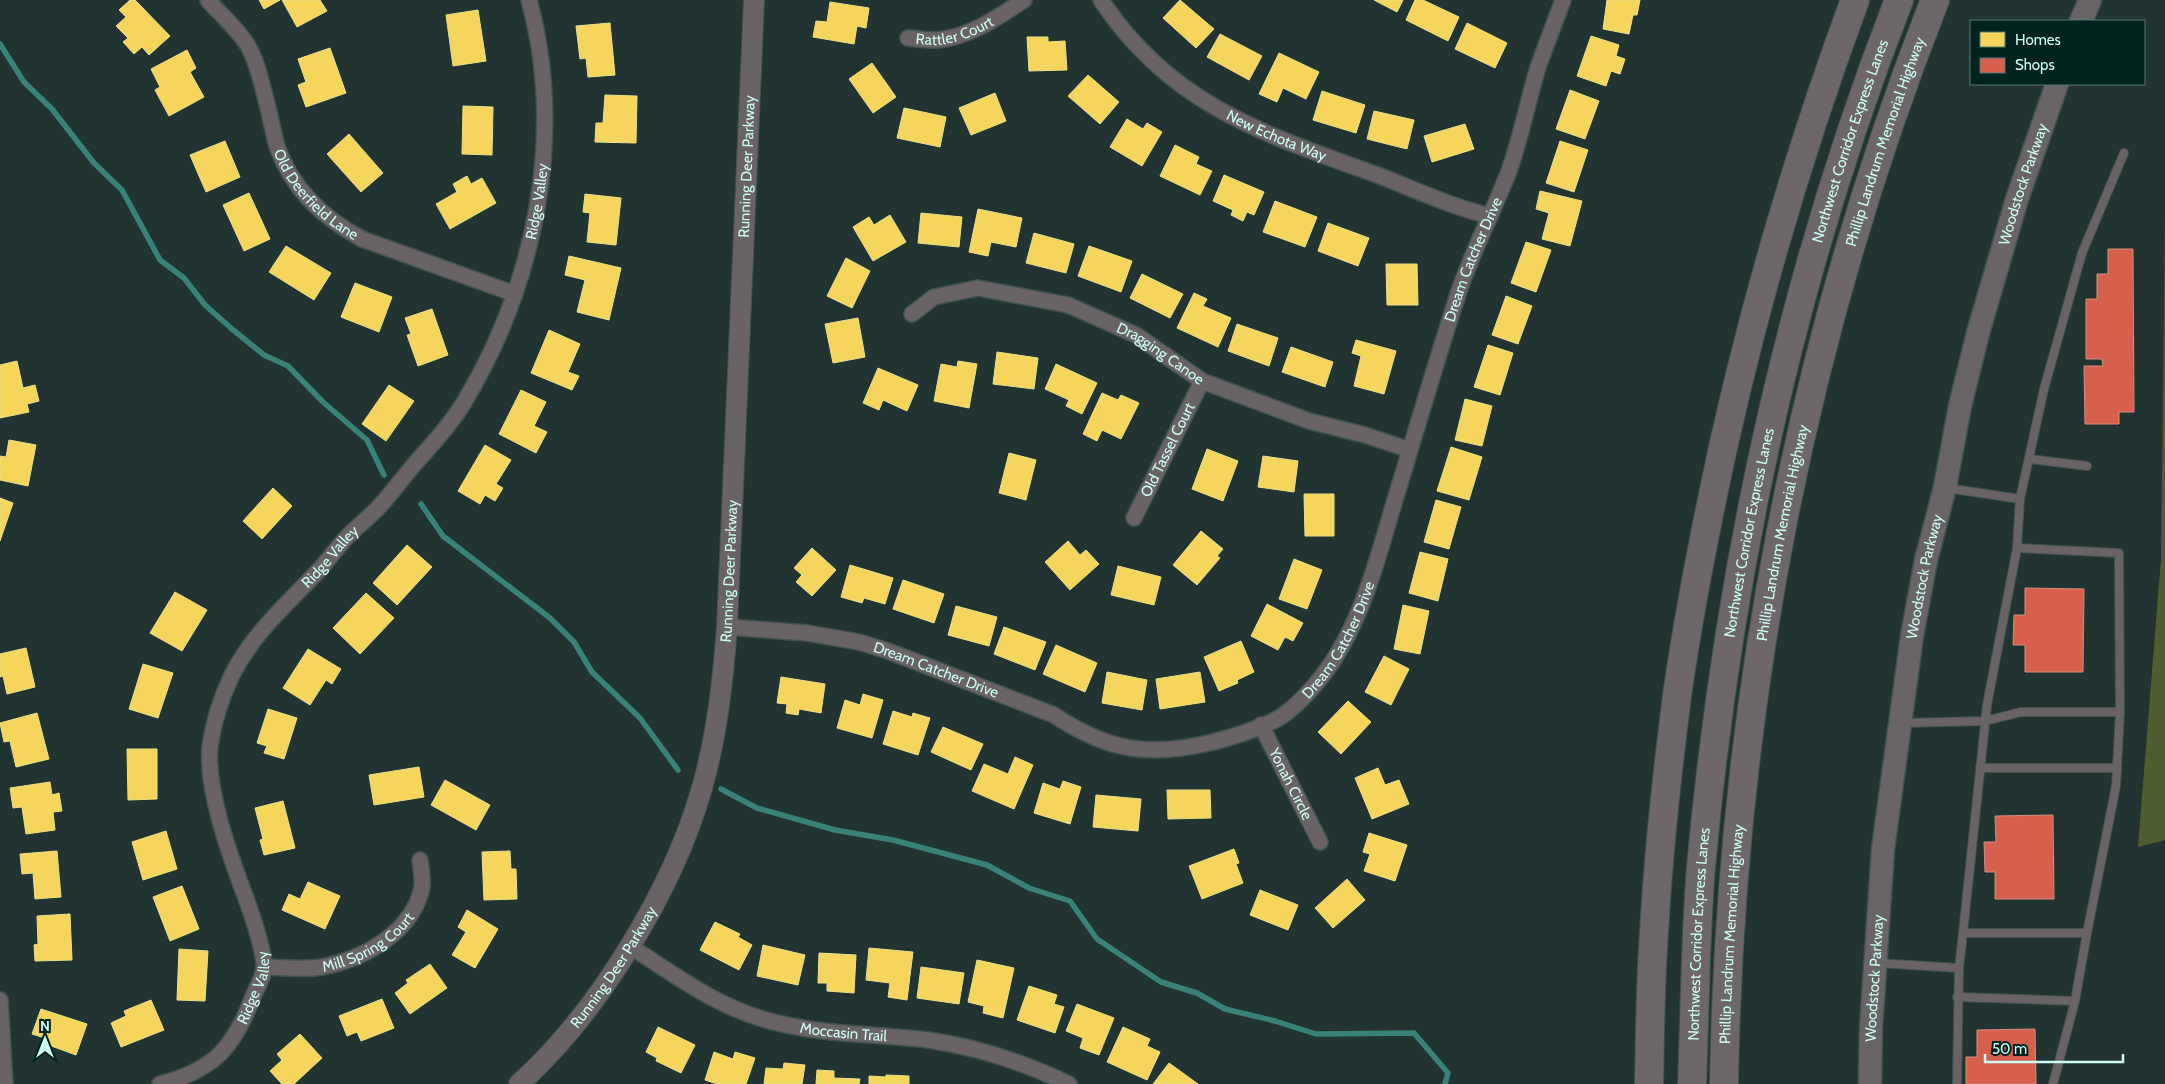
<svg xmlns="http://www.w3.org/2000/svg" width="2165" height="1084" font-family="Cabin,sans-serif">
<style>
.forest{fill:#4e5e2e}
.homes{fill:#f6d55c;stroke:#e9e18a}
.shops{fill:#d6604d;stroke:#d38f7f}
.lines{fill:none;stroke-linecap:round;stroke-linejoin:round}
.stream{stroke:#388277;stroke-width:5.5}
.service-casing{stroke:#3f524f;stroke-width:10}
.minor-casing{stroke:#3f524f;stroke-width:18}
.tertiary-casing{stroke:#3f524f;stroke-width:22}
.secondary-casing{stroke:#3f524f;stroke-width:25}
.motorway-casing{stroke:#3f524f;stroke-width:30}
.service{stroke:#6a6365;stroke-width:8}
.minor{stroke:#6a6365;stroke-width:15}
.tertiary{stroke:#6a6365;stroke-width:20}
.secondary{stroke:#696466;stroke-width:22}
.motorway{stroke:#6d6769;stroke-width:28}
.labels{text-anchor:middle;stroke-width:5;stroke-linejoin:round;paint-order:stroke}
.street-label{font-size:15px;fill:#ccfdf4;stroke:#00231e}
</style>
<rect width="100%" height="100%" fill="#223431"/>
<!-- forest -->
<path class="forest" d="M2165,218V840L2138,847L2161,559Z"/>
<!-- homes -->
<g class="homes">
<path d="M130,0H135L170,36L149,55L142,47L134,54L123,42L128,38L116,26L126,17L119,10Z"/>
<path d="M259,0H280L264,9Z"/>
<path d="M282,0H320L327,11L297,27Z"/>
<path d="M1180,0L1214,29L1196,48L1163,18Z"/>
<path d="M1374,0H1403L1397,12Z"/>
<path d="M1415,0H1423L1459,17L1448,41L1406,20Z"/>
<path d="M1607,0H1640L1637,15H1633L1629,34L1603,29Z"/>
<path d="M830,2L869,8L866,28L857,26L854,44L813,37L816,21L827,22Z"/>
<path d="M478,10L486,61L453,66L446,15Z"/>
<path d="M610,23L615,75L588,77L586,58L580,59L576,26Z"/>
<path d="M1467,23L1507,43L1495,68L1455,49Z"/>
<path d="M1220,34L1262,56L1249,80L1207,57Z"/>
<path d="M1591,36L1619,45L1616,56L1625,59L1620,74L1611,71L1606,86L1577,76Z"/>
<path d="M1027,37H1048V42L1065,41L1067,70L1029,71Z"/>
<path d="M330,48L346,93L306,107L298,85L306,82L298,59Z"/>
<path d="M187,50L196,68L190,72L204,97L169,116L155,90L160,87L151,69Z"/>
<path d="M1279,53L1319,72L1306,99L1283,88L1277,102L1259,94Z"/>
<path d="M872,63L896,97L873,113L849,79Z"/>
<path d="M1088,75L1119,102L1100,124L1068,96Z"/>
<path d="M1570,90L1599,101L1585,139L1556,129Z"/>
<path d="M1322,91L1365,105L1356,133L1313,120Z"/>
<path d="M995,93L1006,121L971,135L959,108Z"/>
<path d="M605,95L637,96L636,143L595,142L596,123H603Z"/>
<path d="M463,106L493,107L492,155L462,154Z"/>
<path d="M904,108L946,117L940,147L897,138Z"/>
<path d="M1374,111L1414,120L1407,149L1367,139Z"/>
<path d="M1127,119L1143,129L1147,123L1162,132L1142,166L1110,147Z"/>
<path d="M1465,124L1474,149L1432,162L1424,136Z"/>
<path d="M349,134L383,173L361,192L327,154Z"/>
<path d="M225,141L240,177L206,192L190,155Z"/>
<path d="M1560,141L1588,150L1574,192L1546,183Z"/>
<path d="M1175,145L1199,157L1196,164L1212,171L1200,195L1160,176Z"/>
<path d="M1224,175L1264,192L1254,215L1247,212L1243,221L1231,215L1233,210L1213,201Z"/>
<path d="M467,176L471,184L482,178L496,203L450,229L436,204L457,192L453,184Z"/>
<path d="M1540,191L1582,201L1570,246L1542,239L1549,213L1536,209Z"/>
<path d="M249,193L270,239L244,251L223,205Z"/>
<path d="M585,194L621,198L616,245L587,242L590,213L583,212Z"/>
<path d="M1275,201L1317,217L1305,247L1263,232Z"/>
<path d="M978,209L1022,218L1016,247L991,242L988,256L969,252Z"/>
<path d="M921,213L962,217L959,247L918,243Z"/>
<path d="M890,215L906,242L873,261L853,227L869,217L874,225Z"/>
<path d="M1328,223L1369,238L1358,266L1318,251Z"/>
<path d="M1034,233L1074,244L1066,273L1026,263Z"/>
<path d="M1526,242L1551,250L1536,292L1511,283Z"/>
<path d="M286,246L331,273L314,300L269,272Z"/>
<path d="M1089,246L1132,261L1121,292L1078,276Z"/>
<path d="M569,256L621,268L609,320L577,312L585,280L565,275Z"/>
<path d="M846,258L870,271L852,308L827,296Z"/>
<path d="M1386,264H1417L1418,305H1387Z"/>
<path d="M1142,274L1183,294L1170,318L1130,298Z"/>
<path d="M355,283L392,297L379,332L341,317Z"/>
<path d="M1194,293L1207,299L1203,306L1231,318L1218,347L1177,328Z"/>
<path d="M1506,296L1532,306L1518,344L1492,335Z"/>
<path d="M432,309L448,355L418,366L407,335L411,334L405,318Z"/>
<path d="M858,318L865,357L833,363L825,324Z"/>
<path d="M1237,324L1278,338L1269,366L1228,351Z"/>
<path d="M549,330L580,344L568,372L579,376L572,390L531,373Z"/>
<path d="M1356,340L1396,351L1384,394L1354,386L1361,356L1352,353Z"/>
<path d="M1488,345L1513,353L1500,395L1474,387Z"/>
<path d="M1291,347L1333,362L1325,387L1282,372Z"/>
<path d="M997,352L1038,358L1034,389L993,384Z"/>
<path d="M17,361L23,388L35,385L39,401L27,404L29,412L0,418V365Z"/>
<path d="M958,361L977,364L969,408L934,401L941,364L957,367Z"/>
<path d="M1056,364L1097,383L1082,414L1066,406L1069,400L1045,389Z"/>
<path d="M878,368L918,385L907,411L883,400L879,410L863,403Z"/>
<path d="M389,385L414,401L386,441L362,424Z"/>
<path d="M521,390L546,402L534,426L547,432L536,453L499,434Z"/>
<path d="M1102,393L1118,400L1121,395L1139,403L1121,439L1102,430L1097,441L1083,434Z"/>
<path d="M1465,399L1492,406L1482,446L1455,440Z"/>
<path d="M9,440L36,445L28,486L0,480V456L6,457Z"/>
<path d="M485,445L511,460L496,484L503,488L495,501L485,495L480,504L458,491Z"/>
<path d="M1451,447L1482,457L1469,500L1437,491Z"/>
<path d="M1207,449L1238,461L1223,501L1192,489Z"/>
<path d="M1009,453L1036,460L1026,500L999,493Z"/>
<path d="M1263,456L1298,461L1294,492L1258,487Z"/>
<path d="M273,488L292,506L262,539L243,521Z"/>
<path d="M1304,494H1334V536H1305Z"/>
<path d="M0,498L13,503L0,541Z"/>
<path d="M1436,500L1461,507L1449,549L1424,542Z"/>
<path d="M1201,531L1223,549L1217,556L1220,558L1197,585L1173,565Z"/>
<path d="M1068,541L1080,555L1086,550L1099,564L1070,590L1045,562Z"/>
<path d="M407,545L432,567L397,605L373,583Z"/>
<path d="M812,548L836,570L812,596L796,582L802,575L794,568Z"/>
<path d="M1420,552L1448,559L1438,601L1409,593Z"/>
<path d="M1294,559L1322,570L1307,609L1279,599Z"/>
<path d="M850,565L893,578L885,604L864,598L862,603L841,597Z"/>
<path d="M1118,566L1161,577L1154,605L1111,595Z"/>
<path d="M903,580L944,594L934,623L893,609Z"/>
<path d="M175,592L207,610L182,651L150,633Z"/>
<path d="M366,593L394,618L360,654L333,628Z"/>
<path d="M1267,604L1303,623L1293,641L1285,637L1278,650L1251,636Z"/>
<path d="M1403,605L1429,611L1420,654L1394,649Z"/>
<path d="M956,606L997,617L989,646L948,635Z"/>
<path d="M1004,627L1046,642L1035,670L994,654Z"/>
<path d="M1241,641L1254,672L1237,680L1238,683L1219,691L1204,657Z"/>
<path d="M1056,645L1097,663L1085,692L1043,674Z"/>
<path d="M26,648L35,687L7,694L3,676L0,677V654Z"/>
<path d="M308,649L341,669L332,684L326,680L310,705L283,688Z"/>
<path d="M1384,656L1409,669L1391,705L1365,692Z"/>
<path d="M143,664L173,673L158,718L129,709Z"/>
<path d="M1107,672L1147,680L1142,710L1102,703Z"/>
<path d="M1200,672L1205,702L1160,709L1156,679Z"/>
<path d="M781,677L825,684L821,713L799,709L798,715L786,713L787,704L777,703Z"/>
<path d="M863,694L883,700L872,738L837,728L845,700L860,705Z"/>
<path d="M1348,701L1371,722L1341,754L1318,732Z"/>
<path d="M268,709L297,718L284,759L264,753L267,746L257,743Z"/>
<path d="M893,711L912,717L913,713L930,718L918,755L883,744Z"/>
<path d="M37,713L49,759L16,767L10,741L4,742L0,723Z"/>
<path d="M943,727L983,744L971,770L931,752Z"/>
<path d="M127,749H157V799L128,800Z"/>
<path d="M1015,757L1033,765L1014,809L972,791L984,764L1008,774Z"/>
<path d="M419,767L424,797L374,805L369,775Z"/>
<path d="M1378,768L1385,785L1399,780L1409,804L1372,819L1355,778Z"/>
<path d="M445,780L490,805L476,830L431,805Z"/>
<path d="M1063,781L1081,787L1070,824L1034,813L1043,783L1060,789Z"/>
<path d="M50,782L52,795L59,793L62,811L53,812L55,830L26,834L22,807L13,808L10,788Z"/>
<path d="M1167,790H1210L1211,818L1168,819Z"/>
<path d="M1096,795L1141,799L1138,831L1093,827Z"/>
<path d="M283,801L295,848L264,855L260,840L263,839L255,808Z"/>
<path d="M166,831L177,869L143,880L132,842Z"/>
<path d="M1369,833L1407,845L1395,881L1364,871L1370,854L1363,852Z"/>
<path d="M1234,849L1239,863L1236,864L1243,883L1202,899L1189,866Z"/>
<path d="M57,851L61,897L35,899L33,873L22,874L20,854Z"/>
<path d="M510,851L511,869H516L517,899L484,900L482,852Z"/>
<path d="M1347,879L1365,900L1333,928L1315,908Z"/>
<path d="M308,882L340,896L325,929L282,910L289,894L300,899Z"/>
<path d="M182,886L199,929L170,941L153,897Z"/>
<path d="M1260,890L1298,905L1288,930L1250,915Z"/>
<path d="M467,910L498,929L475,968L452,955L466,932L458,927Z"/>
<path d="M70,914L72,960L35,961L34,945L38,944L37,916Z"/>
<path d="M715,922L740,934L738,937L752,945L739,970L700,950Z"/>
<path d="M763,945L805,955L798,985L757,976Z"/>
<path d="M869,948L913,952L907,1000L888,997L890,983L866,980Z"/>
<path d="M179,949L208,951L205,1001L177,1000Z"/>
<path d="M819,953L856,955L854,993L827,991V983H818Z"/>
<path d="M977,960L1014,968L1003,1018L983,1013L984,1006L968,1002Z"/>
<path d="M430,964L447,988L410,1014L395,993L408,983L406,980Z"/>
<path d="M921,967L964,973L959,1004L917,998Z"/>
<path d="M1029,986L1057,995L1054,1004L1064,1007L1055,1033L1017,1020Z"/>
<path d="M382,999L394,1028L361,1041L357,1032L347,1036L339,1016Z"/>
<path d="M151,1000L164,1030L121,1047L111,1023L126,1016L124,1011Z"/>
<path d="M1077,1004L1114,1018L1099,1055L1080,1048L1083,1038L1066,1031Z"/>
<path d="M41,1009L87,1024L76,1055L46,1044L48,1039L32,1034Z"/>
<path d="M658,1027L695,1045L681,1073L656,1061L657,1058L646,1052Z"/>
<path d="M1123,1027L1150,1039L1147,1046L1160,1052L1147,1080L1107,1062Z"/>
<path d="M300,1034L322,1058L294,1084H282L270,1071L282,1060L277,1054Z"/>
<path d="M714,1052L733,1059L735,1052L755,1058L746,1084H717L705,1080Z"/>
<path d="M784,1063L805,1065L802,1084H764L766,1068L783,1069Z"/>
<path d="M1169,1063L1198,1084H1153Z"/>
<path d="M817,1070L834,1071V1078L860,1079L859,1084H816Z"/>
<path d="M886,1075L909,1076V1084H869V1076L886,1077Z"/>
</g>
<!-- shops -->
<g class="shops">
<path d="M2108,249H2133L2134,412H2119V424H2085L2084,366H2103L2102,359H2086V299H2097V274H2108Z"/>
<path d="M2025,588L2084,589L2083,672H2025V645H2013L2014,615H2025Z"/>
<path d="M2053,815L2054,899H1995V872H1985L1984,842H1996L1995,816Z"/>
<path d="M2035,1029L2036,1084H1966V1057H1977V1030Z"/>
</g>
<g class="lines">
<!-- stream -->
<g class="stream">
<path d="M0,44L24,82L52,109L94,163L122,190L160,260L184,278L205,305L232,329L264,355L288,366L323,402L367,440L384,475"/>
<path d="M421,504L443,536L550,618L574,642L592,672L640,718L678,770"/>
<path d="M721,789L757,808L835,830L893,840L987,865L1029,888L1070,901L1097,939L1161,982L1197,993L1225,1009L1275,1021L1316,1034L1414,1033L1448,1073L1445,1084"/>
</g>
<defs>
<g id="service">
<path d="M2030,459L2087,466"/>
<path d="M1947,488L2020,499"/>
<path d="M2017,548L2119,553L2120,712L2116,786L2087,933"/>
<path d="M1903,723L1985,721L2021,712H2120"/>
<path d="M1980,768H2117"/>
<path d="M1963,933L1987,705L2017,548L2020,499L2044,389L2082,253L2124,153"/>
<path d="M1877,963L1959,968L1957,1084"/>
<path d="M1957,997L2075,1001L2087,933H1963L1959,968"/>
<path d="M2053,1084L2075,1001"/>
</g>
<g id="minor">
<path id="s1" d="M208,0C221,15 238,29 248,46C258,63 262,86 267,104C271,119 273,134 278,149C293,190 325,219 362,239L515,294"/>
<path id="s2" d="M1101,0C1171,106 1267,135 1380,176C1416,190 1452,207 1490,216"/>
<path id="s3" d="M908,38C917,39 927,40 936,40C968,38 997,18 1024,0"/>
<path id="s4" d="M912,314L934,297L978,288L1068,305L1136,335L1202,381L1309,421L1365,435L1410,450"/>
<path id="s5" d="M1134,518L1202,381"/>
<path id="s6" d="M727,627L807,633L859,642L888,651L1054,715C1102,747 1141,757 1199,745C1221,741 1268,727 1285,714C1356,658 1373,571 1398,490C1418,424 1437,359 1458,294C1472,252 1493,212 1509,171C1521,137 1528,101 1538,67C1546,45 1555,22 1563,0"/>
<path id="s7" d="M1261,725L1320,842"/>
<path id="s8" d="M630,946C677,977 723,1011 778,1023C826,1035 879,1034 928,1040C977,1047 1025,1063 1069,1084"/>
<path id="s9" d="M265,967C283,967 304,970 322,967C364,959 413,932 422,887C423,879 421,868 420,860"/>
<path d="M0,1000L5,1084"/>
<path id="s10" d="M160,1084C215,1070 235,1046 254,994C258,986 265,974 264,965C263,945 251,912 244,893C229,853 206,789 210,747C213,723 222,696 232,675C253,633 288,603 320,569C330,558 338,546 348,536C357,527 367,519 376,510C388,498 397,485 408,472C427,449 448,429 463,404C535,285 566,136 529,0"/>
</g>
<g id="tertiary">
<path id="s11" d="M519,1084C598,1013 673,890 702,788C717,735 723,681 727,627L754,0"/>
</g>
<g id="secondary">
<path d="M2081,21L2090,0"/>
<path id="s12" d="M1870,1084L1871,1028L1883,849L1912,636L1926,560L1945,487L1960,406L1978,333L2017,199L2057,84"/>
</g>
<g id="motorway">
<path d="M1649,1084C1650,1039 1650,995 1653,950C1657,871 1665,791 1675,712C1683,646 1696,579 1709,514C1744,339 1793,168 1855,0"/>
<path id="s13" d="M1692,1084C1695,1012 1695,939 1701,867C1728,571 1791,277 1899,0"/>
<path id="s14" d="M1724,1084C1730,714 1799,345 1935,0"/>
</g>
</defs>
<!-- service casing -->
<use href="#service" class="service-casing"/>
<!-- minor casing -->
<use href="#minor" class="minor-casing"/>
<!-- tertiary casing -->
<use href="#tertiary" class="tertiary-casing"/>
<!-- secondary casing -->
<use href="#secondary" class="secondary-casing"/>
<!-- motorway casing -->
<use href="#motorway" class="motorway-casing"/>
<!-- service -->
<use href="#service" class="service"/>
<!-- minor -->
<use href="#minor" class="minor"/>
<!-- tertiary -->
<use href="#tertiary" class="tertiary"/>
<!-- secondary -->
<use href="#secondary" class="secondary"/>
<!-- motorway -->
<use href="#motorway" class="motorway"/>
</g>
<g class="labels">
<!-- street labels -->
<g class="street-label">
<text dy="5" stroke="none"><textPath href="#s3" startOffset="48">Rattler Court</textPath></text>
<text dy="5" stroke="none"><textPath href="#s2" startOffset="226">New Echota Way</textPath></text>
<text dy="5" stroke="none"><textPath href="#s13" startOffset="960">Northwest Corridor Express Lanes</textPath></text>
<text dy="5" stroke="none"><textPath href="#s14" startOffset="960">Phillip Landrum Memorial Highway</textPath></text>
<text dy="5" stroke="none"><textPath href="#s11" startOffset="976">Running Deer Parkway</textPath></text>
<text dy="5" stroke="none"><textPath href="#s12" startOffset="916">Woodstock Parkway</textPath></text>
<text dy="5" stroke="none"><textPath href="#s1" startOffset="229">Old Deerfield Lane</textPath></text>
<text dy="5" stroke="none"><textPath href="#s10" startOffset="1044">Ridge Valley</textPath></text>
<text dy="5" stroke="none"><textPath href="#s6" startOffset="1084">Dream Catcher Drive</textPath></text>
<text dy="5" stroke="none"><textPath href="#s4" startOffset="269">Dragging Canoe</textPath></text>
<text dy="5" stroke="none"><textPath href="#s5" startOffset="76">Old Tassel Court</textPath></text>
<text dy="5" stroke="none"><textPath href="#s13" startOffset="555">Northwest Corridor Express Lanes</textPath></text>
<text dy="5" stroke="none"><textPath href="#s14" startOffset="555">Phillip Landrum Memorial Highway</textPath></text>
<text dy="5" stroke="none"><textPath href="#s10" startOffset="624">Ridge Valley</textPath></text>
<text dy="5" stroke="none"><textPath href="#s11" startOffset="571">Running Deer Parkway</textPath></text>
<text dy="5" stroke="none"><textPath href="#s12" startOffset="511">Woodstock Parkway</textPath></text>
<text dy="5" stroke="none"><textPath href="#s6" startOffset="679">Dream Catcher Drive</textPath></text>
<text dy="5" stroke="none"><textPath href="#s6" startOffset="215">Dream Catcher Drive</textPath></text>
<text dy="5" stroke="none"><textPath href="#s7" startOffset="66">Yonah Circle</textPath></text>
<text dy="5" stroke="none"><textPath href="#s14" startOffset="150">Phillip Landrum Memorial Highway</textPath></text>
<text dy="5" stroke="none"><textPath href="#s13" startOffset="150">Northwest Corridor Express Lanes</textPath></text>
<text dy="5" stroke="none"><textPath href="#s9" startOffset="110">Mill Spring Court</textPath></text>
<text dy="5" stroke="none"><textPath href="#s11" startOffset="151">Running Deer Parkway</textPath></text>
<text dy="5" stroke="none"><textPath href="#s12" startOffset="106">Woodstock Parkway</textPath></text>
<text dy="5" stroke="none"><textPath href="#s10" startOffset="144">Ridge Valley</textPath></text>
<text dy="5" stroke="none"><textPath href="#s8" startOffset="234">Moccasin Trail</textPath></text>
</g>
</g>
<!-- legend -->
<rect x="1970" y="20" width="175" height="65" fill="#00231e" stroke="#527a74"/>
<rect x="1980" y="32" width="25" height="15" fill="#f6d55c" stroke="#527a74"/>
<text x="2015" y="45" font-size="15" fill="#ccfdf4">Homes</text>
<rect x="1980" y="58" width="25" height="15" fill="#d6604d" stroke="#527a74"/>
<text x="2015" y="70" font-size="15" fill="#ccfdf4">Shops</text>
<!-- north arrow -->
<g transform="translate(45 1039)" stroke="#00231e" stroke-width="4" paint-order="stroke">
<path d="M0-4L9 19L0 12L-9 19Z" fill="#ccfdf4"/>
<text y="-8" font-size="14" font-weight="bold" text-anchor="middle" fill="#ccfdf4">N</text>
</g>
<!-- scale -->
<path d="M1985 1054v8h138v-8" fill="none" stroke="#ccfdf4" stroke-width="2.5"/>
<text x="1992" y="1054" font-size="15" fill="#ccfdf4" stroke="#00231e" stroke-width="4" paint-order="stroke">50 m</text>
</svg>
